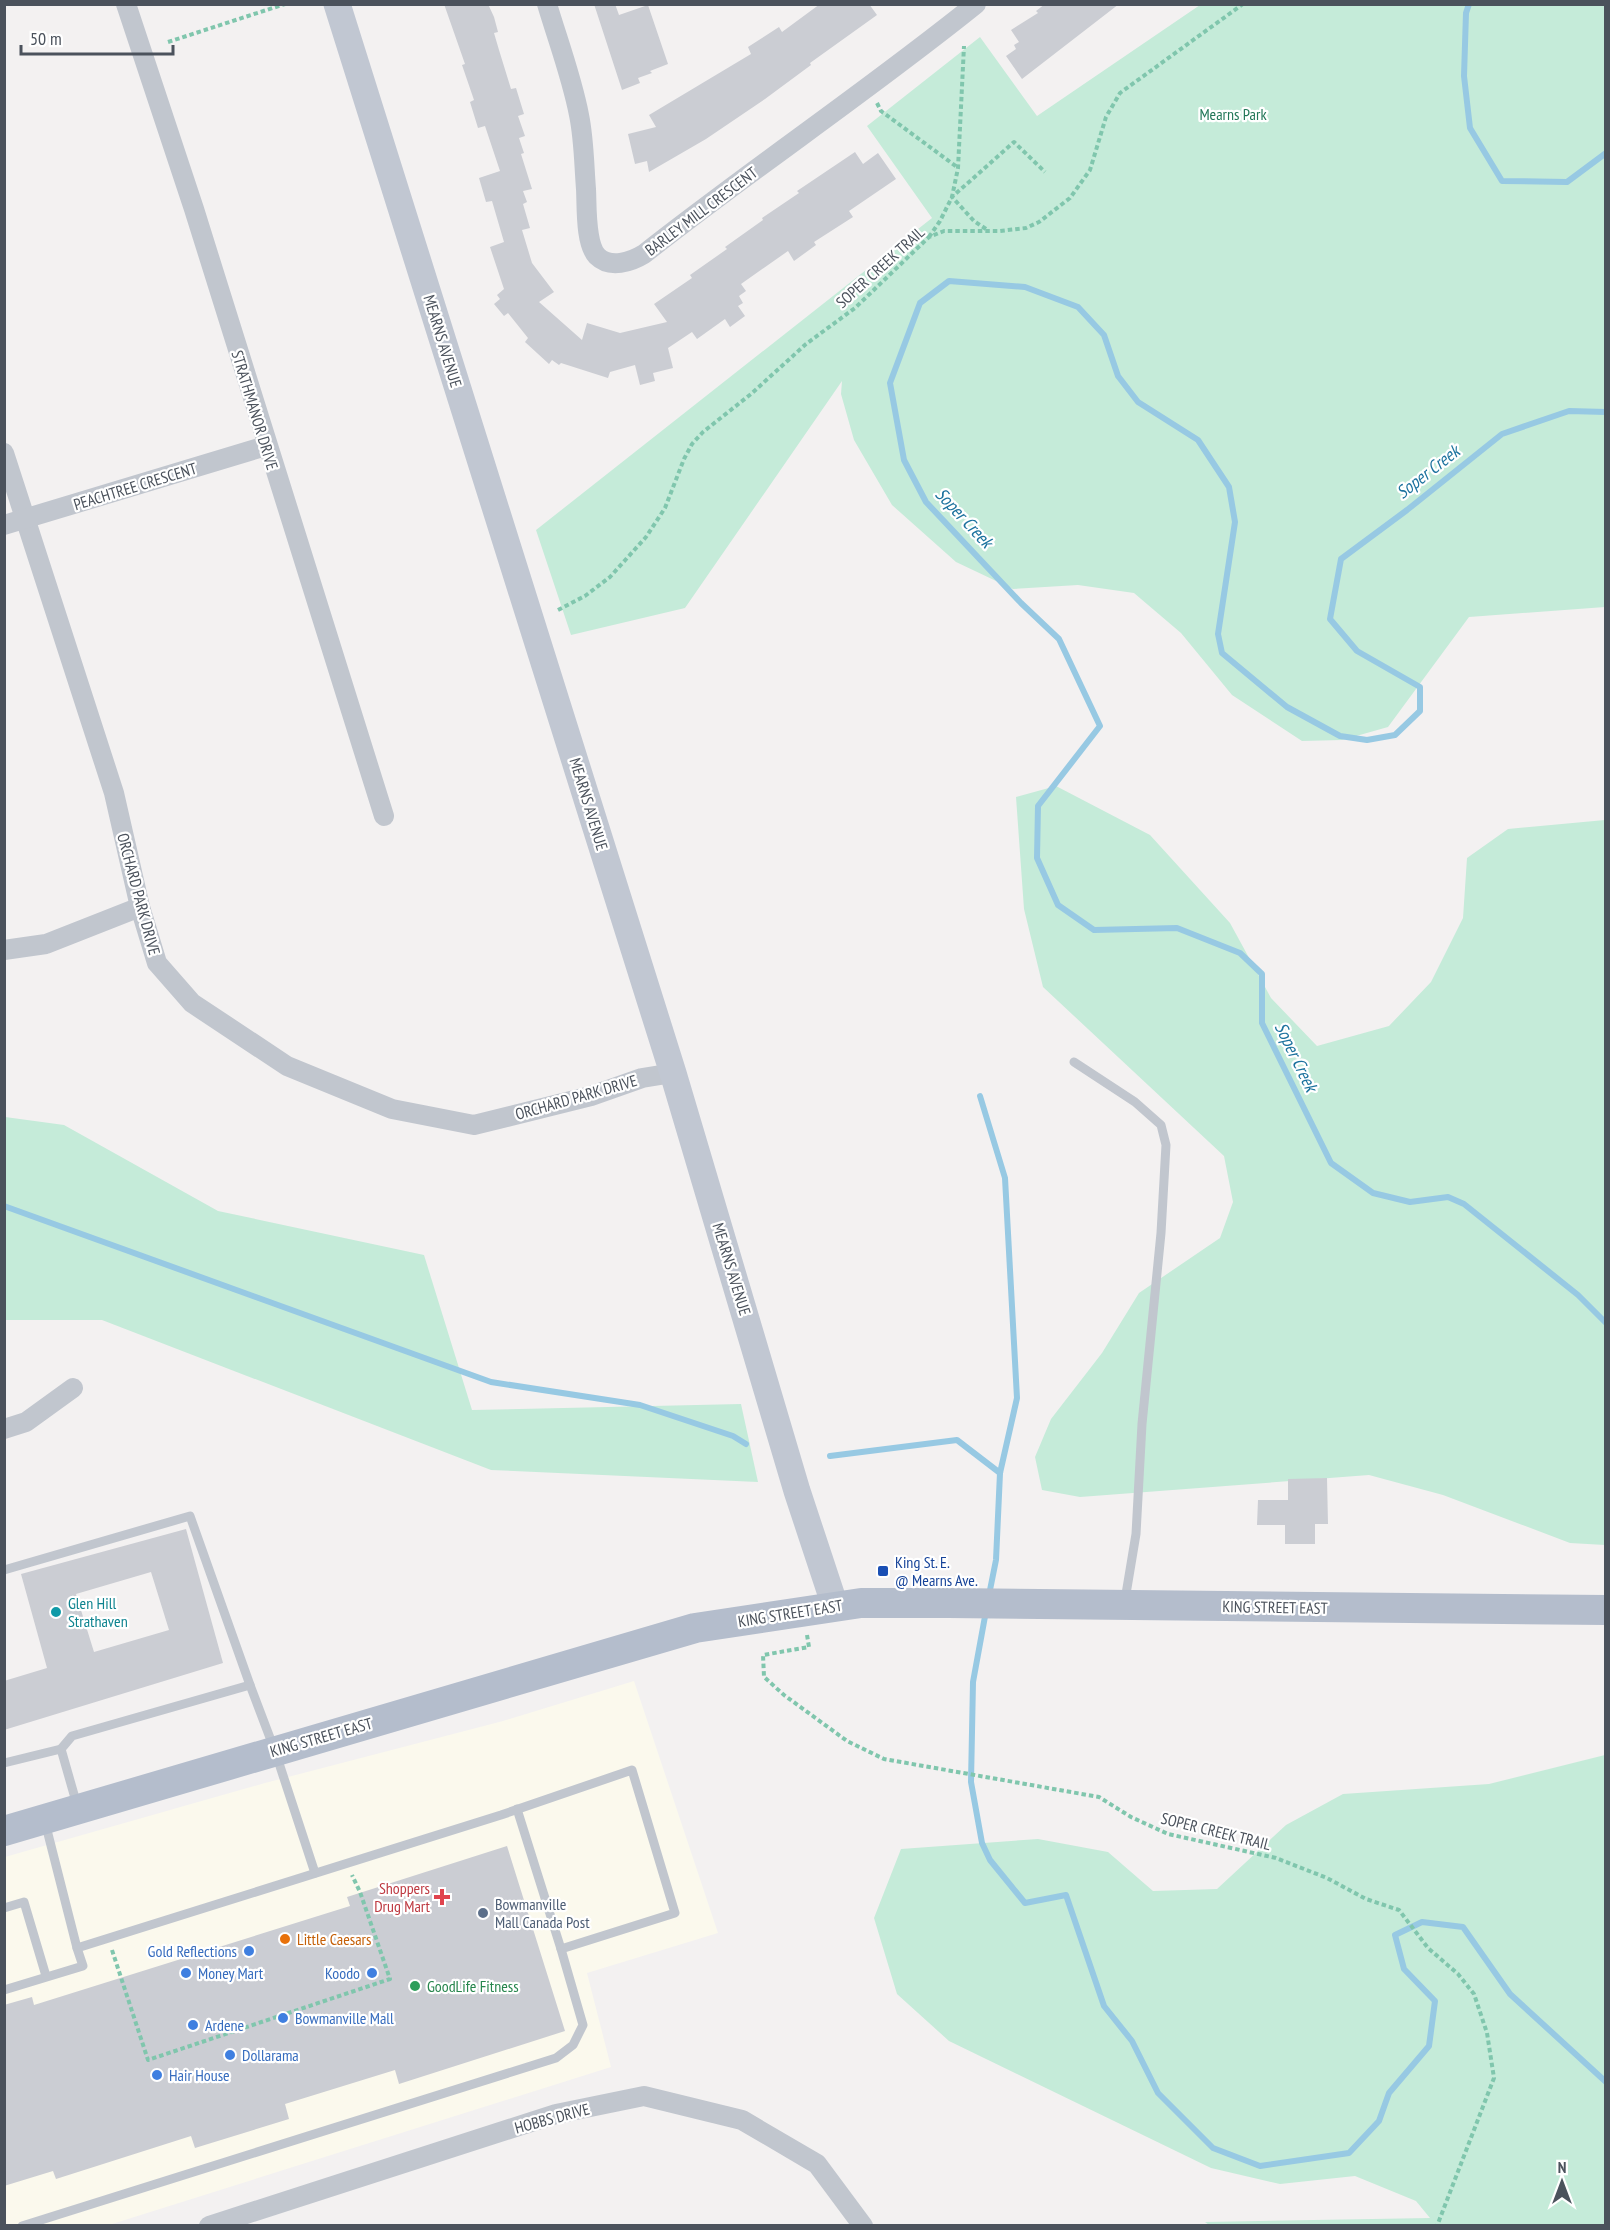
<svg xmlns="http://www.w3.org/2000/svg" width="1610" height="2230" font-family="'PT Sans Narrow',sans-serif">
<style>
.commercial{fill:#fbf9ed}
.green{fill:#c5ebd9}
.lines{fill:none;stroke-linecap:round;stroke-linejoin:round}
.stream{stroke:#97c9e3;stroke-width:6}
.building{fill:#cbcdd3;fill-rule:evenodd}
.path{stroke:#80c6ad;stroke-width:4;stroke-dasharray:4.5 3;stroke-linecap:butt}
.lane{stroke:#c1c6ce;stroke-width:9}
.street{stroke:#c1c6ce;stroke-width:20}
.secondary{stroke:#c1c7d2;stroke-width:27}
.primary{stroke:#b4bdcc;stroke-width:30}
.transit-dot{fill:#1a4fb4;stroke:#fff;stroke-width:2}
.culture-dot{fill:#0f9aa8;stroke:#fff;stroke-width:2}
.health-dot{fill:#e0444e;stroke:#fff;stroke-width:2}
.service-dot{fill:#5c6f8a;stroke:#fff;stroke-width:2}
.food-dot{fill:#e8710a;stroke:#fff;stroke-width:2}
.shop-dot{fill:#3f7fe0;stroke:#fff;stroke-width:2}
.leisure-dot{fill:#2e9e5b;stroke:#fff;stroke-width:2}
.labels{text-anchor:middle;stroke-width:4.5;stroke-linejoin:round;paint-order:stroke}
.park-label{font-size:16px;fill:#227758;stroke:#fff}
.street-label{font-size:16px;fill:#4b525c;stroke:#fff}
.transit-label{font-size:16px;fill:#164399;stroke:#fff;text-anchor:start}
.culture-label{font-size:16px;fill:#0d838f;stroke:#fff;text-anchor:start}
.health-label{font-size:16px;fill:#be3a42;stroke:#fff;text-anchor:end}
.service-label{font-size:16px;fill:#4e5e75;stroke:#fff;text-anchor:start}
.food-label{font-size:16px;fill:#c56008;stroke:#fff;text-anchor:start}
.shop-label{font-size:16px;fill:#366cbe;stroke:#fff;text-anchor:start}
.leisure-label{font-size:16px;fill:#27864d;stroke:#fff;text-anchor:start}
.water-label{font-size:18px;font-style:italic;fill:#1c729e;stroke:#fff}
</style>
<rect width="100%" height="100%" fill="#f3f1f1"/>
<!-- commercial -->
<path class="commercial" d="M634,1681L718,1933L587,1973L611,2067L109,2225L5,2226V1857L265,1783L503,1721Z"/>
<!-- green -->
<g class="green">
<path d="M1200,5H1605V607L1469,617L1388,727L1342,740L1302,741L1232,695L1181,633L1134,593L1078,585L1013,589L956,562L892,505L854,440L841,394L842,381L685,608L571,635L536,530L932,218L867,126L980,37L1037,116Z"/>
<path d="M1056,786L1150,835L1230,923L1271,998L1317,1046L1389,1026L1431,982L1463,918L1467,858L1508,829L1605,820V1545L1570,1543L1443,1495L1369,1475L1080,1497L1042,1490L1035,1457L1051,1419L1102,1353L1139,1293L1220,1238L1233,1202L1224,1156L1043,987L1024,909L1016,797Z"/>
<path d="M5,1117L64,1125L218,1211L424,1255L472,1410L741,1404L758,1482L491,1470L102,1320H5Z"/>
<path d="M1605,1755V2225H1209L1205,2222L1430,2218L1416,2201L1355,2176L1280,2184L1211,2168L949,2041L897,1994L874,1918L901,1849L1038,1839L1108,1852L1153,1891L1217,1889L1286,1825L1343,1794L1489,1784Z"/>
</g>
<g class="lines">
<!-- stream -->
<g class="stream">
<path d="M1469,4L1466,13L1464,76L1470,128L1502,181L1567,182L1606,153"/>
<path d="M1606,412L1569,411L1502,434L1407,510L1341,559L1330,619L1357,651L1420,687V711L1395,735L1367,740L1340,736L1287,707L1222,653L1218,634L1235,522L1229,487L1198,440L1138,402L1118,376L1104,335L1078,307L1025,287L949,281L920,303L890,383L904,460L926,502L1021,603L1059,639L1100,726L1038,806L1037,858L1058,905L1094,930L1177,928L1240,953L1262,974V1023L1331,1163L1373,1193L1410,1202L1448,1197L1464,1204L1578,1295L1606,1323"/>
<path d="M980,1096L1005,1178L1017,1398L1000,1473L996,1560L989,1595"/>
<path d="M4,1206L491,1382L640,1405L733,1436L746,1444"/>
<path d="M830,1456L957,1440L1000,1473"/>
<path d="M986,1611L973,1682L971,1782L982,1843L990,1860L1025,1903L1066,1895L1104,2006L1132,2041L1158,2093L1213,2148L1260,2166L1349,2153L1379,2121L1389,2093L1429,2046L1435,2001L1404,1969L1395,1935L1422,1922L1463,1927L1510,1994L1606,2082"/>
</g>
</g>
<!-- building -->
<g class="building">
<path d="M444,4H488L494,17L498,32L494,33L499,50L511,89L516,88L524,114L518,116L525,136L519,138L524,153L521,154L532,189L523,191L527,202L523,204L530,228L522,230L532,263L554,292L539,302L582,340L587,323L620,333L667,322L654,304L692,278L690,275L727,249L725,247L763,220L762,218L799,193L797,191L855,152L863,164L878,153L896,179L849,211L853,217L814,242L816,245L794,261L788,251L741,284L746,291L739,296L743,303L738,306L745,316L730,327L725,319L697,339L692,332L668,348L673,368L653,373L655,381L640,385L635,365L610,372L608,378L561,363L559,365L552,360L549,364L525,342L528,338L508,313L504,316L494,304L500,299L497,295L504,289L490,247L504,242L492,201L486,202L479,178L500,171L485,126L478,128L470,102L474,100L462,65L465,64Z"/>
<path d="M594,4H615L619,15L648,5L668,64L650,71L652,73L638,78L640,83L622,90Z"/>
<path d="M820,4H869L877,15L810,63L811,65L765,99L706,139L649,172L647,161L635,164L628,134L656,127L649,115L751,54L748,47L779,27L782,32Z"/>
<path d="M1045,4H1119L1022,79L1006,56L1016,49L1014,45L1019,42L1011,30L1038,13L1036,11Z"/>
<path d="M1327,1478L1328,1524H1315V1544H1285V1525H1257L1258,1500H1288V1479Z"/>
<path d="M186,1529L223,1663L4,1730V1681L47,1668L21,1574ZM151,1572L169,1630L94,1652L76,1594Z"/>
<path d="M507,1846L565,2031L399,2084L395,2070L285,2104L289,2119L195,2148L191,2136L56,2179L53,2171L4,2186V2005L32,1997L34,2005L350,1906L347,1897Z"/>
</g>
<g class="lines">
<!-- path -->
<g class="path">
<path d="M168,42L285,4"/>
<path d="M877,103L881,111L957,167"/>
<path d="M986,229L974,221L952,197L1014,142L1045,172"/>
<path d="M929,237L940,221L952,197L958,168L964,46"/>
<path d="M558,610L585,596L610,577L646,537L665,508L684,459L692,444L703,432L751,394L806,344L855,308L929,237L944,231H1000L1026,228L1039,222L1070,198L1090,170L1106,117L1120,93L1243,4"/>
<path d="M807,1635L809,1647L763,1655L764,1677L784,1695L847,1741L884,1759L1099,1797L1131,1817L1168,1834L1276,1858L1327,1878L1366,1899L1399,1910L1428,1948L1458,1974L1474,1994L1487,2033L1494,2078L1437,2226"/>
<path d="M112,1950L148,2060L390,1979L360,1892L352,1875"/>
</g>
<!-- lane -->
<g class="lane">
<path d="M1074,1062L1135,1102L1161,1125L1166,1145L1161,1233L1142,1424L1136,1534L1125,1600"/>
<path d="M4,1570L190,1516L250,1685"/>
<path d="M61,1749L77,1805"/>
<path d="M4,1763L61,1749L72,1736L250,1685L275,1751L315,1873"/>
<path d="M517,1809L561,1949"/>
<path d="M45,1822L77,1948"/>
<path d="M4,1908L24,1902L46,1976"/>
<path d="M4,1990L83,1966L77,1948L501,1815L632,1770L675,1913L561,1949L583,2025L573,2045L556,2058L22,2226"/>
</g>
<!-- street -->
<g class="street">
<path d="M126,4L194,209L384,816"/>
<path d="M547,4C558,41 572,78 579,115C584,139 584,164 586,189C587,206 585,243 597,256C610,269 631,262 644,254C753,168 868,91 976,4"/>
<path d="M4,453L114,793L140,907L157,963L192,1003L287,1066L392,1109L474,1125L591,1096L642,1078L673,1073"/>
<path d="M4,525L266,446"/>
<path d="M4,950L46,944L140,907"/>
<path d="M4,1429L26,1422L73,1388"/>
<path d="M209,2226L556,2114L644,2096L742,2120L817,2164L863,2226"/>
</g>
<!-- secondary -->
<path class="secondary" d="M337,4L673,1073L797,1491L835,1606"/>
<!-- primary -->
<path class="primary" d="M4,1831L695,1628L861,1603H948L1606,1610"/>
</g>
<!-- markers -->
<rect class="transit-dot" x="877" y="1565" width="12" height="12" rx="3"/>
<circle class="culture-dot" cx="56" cy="1612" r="6"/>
<path class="health-dot" d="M439 1888h6v6h6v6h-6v6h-6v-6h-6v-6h6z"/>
<circle class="service-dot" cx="483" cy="1913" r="6"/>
<circle class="food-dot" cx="285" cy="1939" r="6"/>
<g class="shop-dot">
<circle cx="249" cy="1951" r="6"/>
<circle cx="186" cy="1973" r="6"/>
<circle cx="372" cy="1973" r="6"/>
<circle cx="283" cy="2018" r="6"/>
<circle cx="193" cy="2025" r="6"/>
<circle cx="230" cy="2055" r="6"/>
<circle cx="157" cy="2075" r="6"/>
</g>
<circle class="leisure-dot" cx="415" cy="1986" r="6"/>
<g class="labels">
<!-- park labels -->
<g class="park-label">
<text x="1233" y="120">Mearns Park</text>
</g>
<!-- street labels -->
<g class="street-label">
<text transform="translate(701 211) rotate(-37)" y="6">BARLEY MILL CRESCENT</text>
<text transform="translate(880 267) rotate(-42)" y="6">SOPER CREEK TRAIL</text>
<text transform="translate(443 341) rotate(73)" y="6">MEARNS AVENUE</text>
<text transform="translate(255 410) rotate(73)" y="6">STRATHMANOR DRIVE</text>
<text transform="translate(135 486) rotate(-17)" y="6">PEACHTREE CRESCENT</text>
<text transform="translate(589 804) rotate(73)" y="6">MEARNS AVENUE</text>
<text transform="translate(139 894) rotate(75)" y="6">ORCHARD PARK DRIVE</text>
<text transform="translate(576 1097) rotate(-16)" y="6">ORCHARD PARK DRIVE</text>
<text transform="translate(732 1269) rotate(73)" y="6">MEARNS AVENUE</text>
<text transform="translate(1275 1607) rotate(1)" y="6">KING STREET EAST</text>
<text transform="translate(790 1613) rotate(-9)" y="6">KING STREET EAST</text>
<text transform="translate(321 1737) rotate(-16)" y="6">KING STREET EAST</text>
<text transform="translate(1216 1831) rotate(14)" y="6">SOPER CREEK TRAIL</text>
<text transform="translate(552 2118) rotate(-15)" y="6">HOBBS DRIVE</text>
</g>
<!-- transit labels -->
<g class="transit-label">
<text x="895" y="1568">King St. E.<tspan x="895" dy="18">@ Mearns Ave.</tspan></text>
</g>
<!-- culture labels -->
<g class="culture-label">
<text x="68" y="1609">Glen Hill<tspan x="68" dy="18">Strathaven</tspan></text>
</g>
<!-- health labels -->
<g class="health-label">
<text x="430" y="1894">Shoppers<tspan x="430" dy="18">Drug Mart</tspan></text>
</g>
<!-- service labels -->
<g class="service-label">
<text x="495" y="1910">Bowmanville<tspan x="495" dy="18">Mall Canada Post</tspan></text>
</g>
<!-- food labels -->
<g class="food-label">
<text x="297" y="1945">Little Caesars</text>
</g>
<!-- shop labels -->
<g class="shop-label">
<text x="237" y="1957" text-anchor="end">Gold Reflections</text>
<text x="198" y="1979">Money Mart</text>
<text x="360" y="1979" text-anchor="end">Koodo</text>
<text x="295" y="2024">Bowmanville Mall</text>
<text x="205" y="2031">Ardene</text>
<text x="242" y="2061">Dollarama</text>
<text x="169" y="2081">Hair House</text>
</g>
<!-- leisure labels -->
<g class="leisure-label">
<text x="427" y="1992">GoodLife Fitness</text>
</g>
<!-- water labels -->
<g class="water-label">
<text transform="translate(1428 472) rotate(-38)" y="6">Soper Creek</text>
<text transform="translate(964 518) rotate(47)" y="6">Soper Creek</text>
<text transform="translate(1296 1057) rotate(64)" y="6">Soper Creek</text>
</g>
</g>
<!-- border -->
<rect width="1610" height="2230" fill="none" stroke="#4b525c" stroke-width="12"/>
<!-- north arrow -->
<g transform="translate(1562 2182)" stroke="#ffffff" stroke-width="4.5" paint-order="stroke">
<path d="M0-4.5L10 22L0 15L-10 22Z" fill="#4b525c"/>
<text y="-9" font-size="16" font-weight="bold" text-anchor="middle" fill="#4b525c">N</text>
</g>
<!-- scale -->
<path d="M21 45v9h152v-9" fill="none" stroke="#4b525c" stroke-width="3"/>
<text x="30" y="45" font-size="18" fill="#4b525c" stroke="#ffffff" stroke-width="4.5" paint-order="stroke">50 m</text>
</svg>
